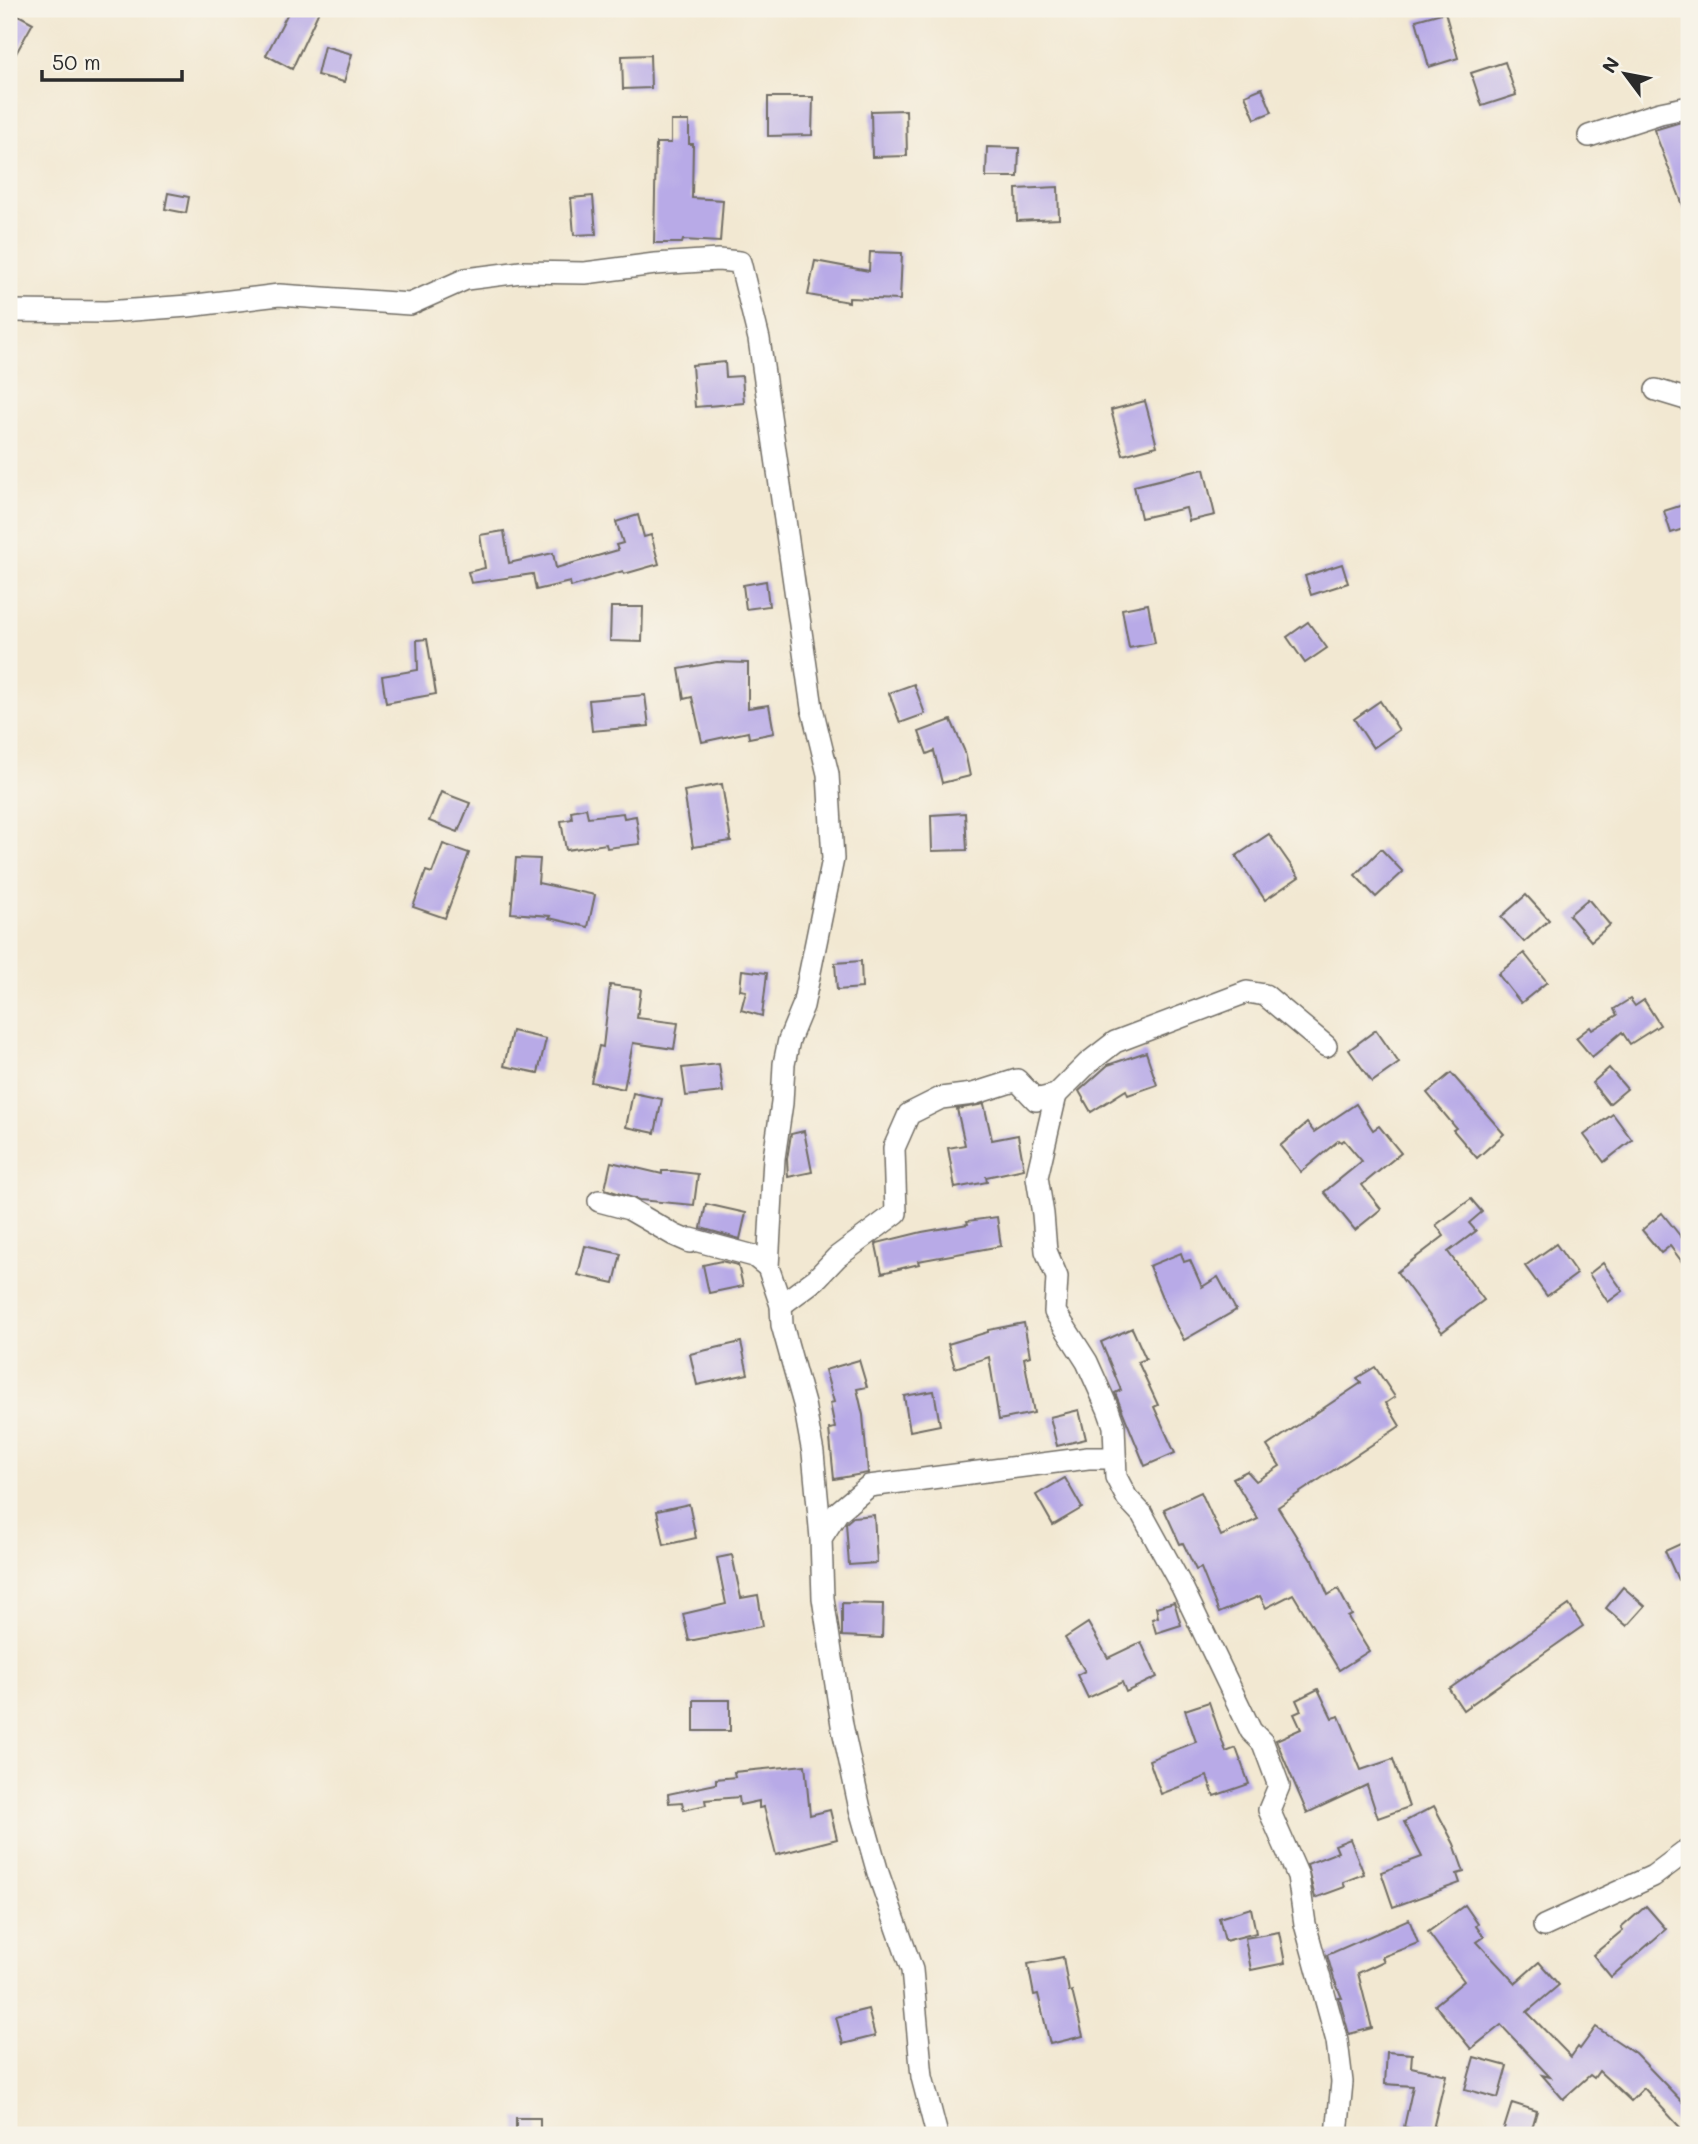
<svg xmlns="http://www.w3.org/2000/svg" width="1698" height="2144" font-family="Mali,sans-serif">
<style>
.building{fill:#b8aae7}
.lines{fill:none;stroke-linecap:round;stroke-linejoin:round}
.street-casing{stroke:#716d65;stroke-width:24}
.street{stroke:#fff;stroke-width:21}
</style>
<rect width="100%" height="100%" fill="#f7f3e8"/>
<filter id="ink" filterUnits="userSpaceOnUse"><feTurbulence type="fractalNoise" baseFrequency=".0143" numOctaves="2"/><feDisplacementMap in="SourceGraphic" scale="14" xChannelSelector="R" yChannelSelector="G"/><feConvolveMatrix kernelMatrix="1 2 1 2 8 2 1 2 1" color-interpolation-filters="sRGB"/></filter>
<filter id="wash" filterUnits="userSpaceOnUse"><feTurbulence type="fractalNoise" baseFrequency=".00686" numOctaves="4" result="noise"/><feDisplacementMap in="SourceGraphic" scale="28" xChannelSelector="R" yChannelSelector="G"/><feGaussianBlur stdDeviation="1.57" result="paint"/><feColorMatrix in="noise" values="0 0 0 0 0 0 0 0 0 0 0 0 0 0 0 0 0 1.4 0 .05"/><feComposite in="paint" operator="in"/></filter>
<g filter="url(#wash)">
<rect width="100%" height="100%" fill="#f2e8d2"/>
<g id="blocks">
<!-- building -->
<g class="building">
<path d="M290,9H320L292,69L266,55Z"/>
<path d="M9,10L33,23L9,66Z"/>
<path d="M1445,12L1458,58L1429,67L1416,20Z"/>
<path d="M324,46L352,54L344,82L317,75Z"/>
<path d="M650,55L651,88L623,89L622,56Z"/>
<path d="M1505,62L1516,95L1482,106L1471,73Z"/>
<path d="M1262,88L1272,112L1255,119L1245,95Z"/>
<path d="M768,97H813L812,135L768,136Z"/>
<path d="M906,110L907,156L872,157L871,111Z"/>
<path d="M671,121H689V144H693L692,198L723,200L720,242L683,240L682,243H654L656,143H671Z"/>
<path d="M1681,122L1689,143V221L1654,130Z"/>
<path d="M987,147L1019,148L1018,177H986Z"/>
<path d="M1058,187L1059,219L1017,221L1016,189Z"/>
<path d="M168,193L189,197L186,213L165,209Z"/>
<path d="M593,196L596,234L574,235L571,198Z"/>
<path d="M870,252L902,253L900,300L849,298V302L808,295L815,261L869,271Z"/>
<path d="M725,362L726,377L742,376L744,403L695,407L692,365Z"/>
<path d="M1145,401L1157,446L1123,455L1111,410Z"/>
<path d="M1204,469L1215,515L1189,521L1186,508L1141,518L1134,486Z"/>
<path d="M1689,503V527L1671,533L1664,511Z"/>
<path d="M638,515L644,537L651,535L659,564L624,574L623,571L571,587L570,582L536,590L533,574L471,583L468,572L485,568L480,535L504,531L509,563L553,553L556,568L618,550L616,545L623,543L616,522Z"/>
<path d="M1342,564L1348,583L1311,595L1305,576Z"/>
<path d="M766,581L769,606L746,609L743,585Z"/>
<path d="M1148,604L1155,643L1129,648L1122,609Z"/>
<path d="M611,607H643L642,642L610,641Z"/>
<path d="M1308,622L1327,648L1305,663L1287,637Z"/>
<path d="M427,639L436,694L386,703L382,676L418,670L417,640Z"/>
<path d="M717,662L748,663V708L769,705L774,733L749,738L748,732L702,742L692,697L684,699L679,669Z"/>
<path d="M914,684L925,714L900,723L889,693Z"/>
<path d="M645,695L649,726L592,731L589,700Z"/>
<path d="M1380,701L1399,730L1373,748L1354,719Z"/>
<path d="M951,720L965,752L970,776L942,783L934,751L927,754L919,732Z"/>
<path d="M722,784L731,841L693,847L684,791Z"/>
<path d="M441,792L470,803L458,832L429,821Z"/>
<path d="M586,808L588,817L623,813L624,818L636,816L640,844L607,848L606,844L566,850L561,821L572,819L571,811Z"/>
<path d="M965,813L967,850L932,851L931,815Z"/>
<path d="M1269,834L1299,877L1265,900L1236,856Z"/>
<path d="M443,844L469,853L445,918L413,907L426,871L432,873Z"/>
<path d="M1381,849L1403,872L1376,897L1355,875Z"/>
<path d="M516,858L540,859L538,883L595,895L588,927L549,918L550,916L511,913Z"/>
<path d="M1526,895L1549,920L1524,942L1501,917Z"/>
<path d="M1588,899L1610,925L1591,941L1569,915Z"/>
<path d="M1524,953L1547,982L1521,1003L1498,974Z"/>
<path d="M861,961L862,988L837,990L835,963Z"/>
<path d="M742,970L767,973L762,1016L741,1010L746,991L740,990Z"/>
<path d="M610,985L641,989L637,1018L678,1023L674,1049L633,1043L624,1089L591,1082L599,1046L603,1047Z"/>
<path d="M1630,999L1635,1006L1644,1000L1660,1025L1630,1044L1622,1032L1592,1057L1576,1038L1590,1027L1592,1030L1617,1015L1614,1009Z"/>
<path d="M1376,1030L1399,1063L1372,1082L1349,1050Z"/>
<path d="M512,1031L546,1039L538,1073L504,1066Z"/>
<path d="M1146,1052L1157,1085L1128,1095L1126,1090L1091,1112L1079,1091L1108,1065Z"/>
<path d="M719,1064L723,1092L686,1096L682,1068Z"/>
<path d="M1609,1068L1627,1089L1609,1104L1592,1083Z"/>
<path d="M1451,1073L1504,1134L1477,1158L1453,1130L1456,1128L1427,1093Z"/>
<path d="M633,1093L662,1099L655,1133L626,1127Z"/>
<path d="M984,1104L992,1140L1018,1135L1024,1169L986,1177L987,1182L955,1188L948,1148L965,1145L957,1109Z"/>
<path d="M1356,1104L1373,1130L1379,1126L1401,1153L1362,1185L1381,1209L1355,1230L1324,1192L1362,1161L1344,1140L1341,1142L1339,1140L1301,1172L1280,1146L1307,1123L1314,1132Z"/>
<path d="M1613,1114L1632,1140L1604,1162L1584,1135Z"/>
<path d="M804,1131L812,1172L788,1177L787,1159L791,1134Z"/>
<path d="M611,1162L662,1174V1171H673L698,1174L694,1205L639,1200L605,1189Z"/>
<path d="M1471,1199L1482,1212L1469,1223L1476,1231L1448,1252L1484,1300L1442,1332L1397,1272L1444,1236L1436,1225Z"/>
<path d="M706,1204L746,1213L740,1239L701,1228Z"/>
<path d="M1662,1213L1689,1247V1271L1670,1246L1661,1253L1642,1230Z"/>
<path d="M997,1217L1001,1246L918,1261L919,1264L882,1273L876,1245L877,1243L922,1232L968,1224L967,1221Z"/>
<path d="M1556,1244L1577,1274L1547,1296L1525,1266Z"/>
<path d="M585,1246L621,1254L614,1283L578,1275Z"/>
<path d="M1181,1253L1184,1262L1190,1260L1202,1287L1218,1277L1236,1310L1184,1340L1166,1307L1149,1266Z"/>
<path d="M721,1261L738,1265L743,1286L709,1293L703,1265Z"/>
<path d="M1603,1263L1623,1291L1608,1302L1589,1274Z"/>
<path d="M1024,1323L1030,1356L1024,1358L1034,1413L999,1420L989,1357L955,1368L948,1344L988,1332V1330Z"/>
<path d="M1132,1328L1146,1359L1138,1362L1158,1405L1154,1407L1175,1453L1145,1466L1115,1393L1121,1390L1101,1342Z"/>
<path d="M741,1342L748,1374L697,1385L690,1354Z"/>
<path d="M859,1360L867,1387L857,1389L863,1415L868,1473L834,1479L829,1429L835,1428L830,1403L834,1402L825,1370Z"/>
<path d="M1375,1367L1395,1397L1386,1403L1400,1426L1278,1507L1311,1560H1313L1328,1595L1338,1589L1352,1615L1348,1617L1369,1651L1339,1670L1293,1594L1266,1608L1260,1596L1219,1613L1201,1568L1196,1570L1183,1543L1180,1544L1164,1509L1201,1492L1221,1536L1258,1519L1233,1478L1247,1471L1256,1481L1280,1466L1267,1446L1361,1383L1357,1378Z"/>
<path d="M934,1391L940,1425L910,1431L904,1396Z"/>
<path d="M1079,1410L1086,1439L1057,1446L1050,1417Z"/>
<path d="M1065,1478L1082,1508L1053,1525L1036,1495Z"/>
<path d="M689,1504L696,1538L664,1545L657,1511Z"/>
<path d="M874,1515L877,1563L849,1565L846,1523L853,1517Z"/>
<path d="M1689,1540V1575L1678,1580L1665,1551Z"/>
<path d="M732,1555L741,1598L758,1595L763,1626L689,1641L683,1614L726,1604L717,1558Z"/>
<path d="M1623,1587L1645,1606L1627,1626L1606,1608Z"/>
<path d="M1174,1602L1181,1625L1156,1633L1152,1619L1158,1617L1156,1607Z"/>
<path d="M842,1603L883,1604L882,1638L842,1636Z"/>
<path d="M1569,1605L1583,1626L1463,1710L1449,1689Z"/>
<path d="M1088,1623L1108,1658L1141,1642L1157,1677L1126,1692L1122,1682L1088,1698L1077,1675L1085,1671L1065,1638Z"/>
<path d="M1318,1689L1332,1718L1339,1716L1361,1770L1393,1759L1409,1807L1378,1818L1367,1785L1307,1813L1276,1740L1301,1729L1294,1714L1301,1711L1296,1700Z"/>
<rect x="694" y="1700" width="36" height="31"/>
<path d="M1209,1702L1226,1752L1236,1748L1249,1784L1214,1796L1207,1776L1161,1794L1149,1760L1196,1742L1185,1710Z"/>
<path d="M805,1765L810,1815L830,1810L837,1839L776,1855L764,1807L759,1808V1801L740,1805L739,1797L705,1800L706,1805L684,1810L682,1802L669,1803L668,1794L716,1784V1779L735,1777L734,1772Z"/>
<path d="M1434,1806L1454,1844L1464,1872L1457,1874L1460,1883L1393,1907L1381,1872L1422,1857L1404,1822Z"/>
<path d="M1350,1839L1364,1874L1343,1882L1345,1887L1315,1898L1307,1864L1338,1852L1335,1845Z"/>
<path d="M1465,1905L1478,1924L1476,1926L1484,1937L1477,1942L1515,1983L1539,1962L1559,1985L1527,2012L1571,2057L1578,2047L1580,2049L1596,2027L1635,2053L1689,2109V2135H1687L1644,2088L1631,2101L1599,2071L1594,2078L1590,2075L1563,2099L1542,2075L1550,2077L1501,2025L1471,2049L1435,2005L1464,1981L1428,1932Z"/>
<path d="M1646,1906L1666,1929L1611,1977L1593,1955L1623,1930L1621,1928Z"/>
<path d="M1251,1908L1256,1933L1225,1941L1219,1918Z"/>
<path d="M1409,1919L1418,1943L1382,1957L1384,1961L1358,1973L1372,2028L1349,2034L1339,1998H1342L1334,1979L1327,1955Z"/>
<path d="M1279,1932L1285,1963L1251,1970L1245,1938Z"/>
<path d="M1063,1957L1069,1992L1072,1991L1083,2036L1050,2044L1038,1994L1034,1995L1028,1964Z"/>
<path d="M868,2009L875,2036L843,2044L836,2017Z"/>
<path d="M1387,2052L1412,2054L1411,2067L1446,2075L1432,2133L1404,2127L1413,2086L1385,2084Z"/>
<path d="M1474,2057L1507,2066L1498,2098L1465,2089Z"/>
<path d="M1512,2103L1537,2111L1530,2135H1502Z"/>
<rect x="516" y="2118" width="24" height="17"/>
</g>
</g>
</g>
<g filter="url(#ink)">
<use href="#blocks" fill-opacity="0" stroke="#716d65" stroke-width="2"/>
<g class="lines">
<defs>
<g id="street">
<path d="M1589,136L1660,113L1689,107"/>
<path d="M9,311L106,312L188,306L279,295L410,304L466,279L521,272L585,273L655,264L718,260L740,262L759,339L812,708L828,774L833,859L803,1006L789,1040L784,1064L782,1103L774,1158L768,1267L781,1305L782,1325L804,1404L813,1453L821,1538L823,1598L842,1725L860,1809L878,1873L912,1970L922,2077L937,2135"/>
<path d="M1656,390L1689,400"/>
<path d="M1056,1095L1037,1177L1043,1214L1046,1251L1057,1277L1055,1312L1087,1362L1108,1409L1114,1426L1116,1477L1127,1498L1142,1514L1182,1587L1251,1731L1263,1743L1279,1786L1269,1810L1298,1876L1305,1924L1337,2041L1342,2082L1337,2135"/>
<path d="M599,1201L629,1209L674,1235L690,1242L691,1239L754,1256L768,1267"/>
<path d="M781,1305L816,1279L837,1257L896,1213L894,1148L909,1114L941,1098L973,1094L1017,1080L1036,1100L1056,1095L1088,1063L1115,1042L1247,992L1265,995L1326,1046"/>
<path d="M821,1538L838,1512L869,1486L1088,1458H1115"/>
<path d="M1544,1926L1653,1876L1689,1849"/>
</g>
</defs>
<!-- street casing -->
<use href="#street" class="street-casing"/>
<!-- street -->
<use href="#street" class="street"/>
</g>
</g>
<!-- margin -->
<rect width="1698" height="2144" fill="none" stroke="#f7f3e8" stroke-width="35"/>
<!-- north arrow -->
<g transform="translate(1625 74) rotate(302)" stroke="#f7f3e8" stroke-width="5" paint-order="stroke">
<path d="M0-5L12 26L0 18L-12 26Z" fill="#2b2b2b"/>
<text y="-10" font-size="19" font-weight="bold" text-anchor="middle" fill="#2b2b2b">N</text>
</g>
<!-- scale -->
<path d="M42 70v10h140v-10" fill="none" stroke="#2b2b2b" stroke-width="3.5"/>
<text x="52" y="70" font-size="21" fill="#2b2b2b" stroke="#f7f3e8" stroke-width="5" paint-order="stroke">50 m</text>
</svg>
